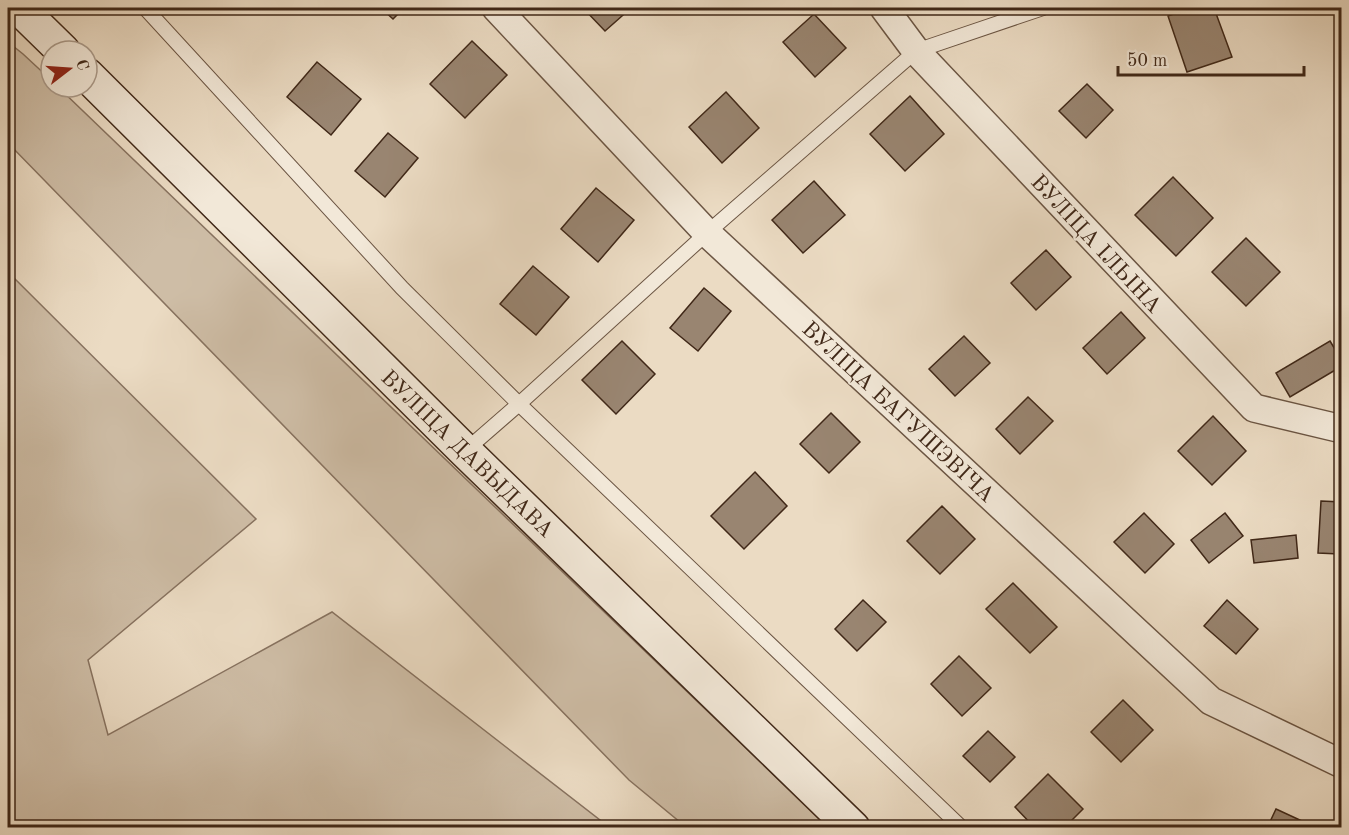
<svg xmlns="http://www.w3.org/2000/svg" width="1349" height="835" font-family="'Old Standard TT',serif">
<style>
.green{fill:#cebda6;stroke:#87725f;stroke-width:1.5}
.building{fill:#998571;stroke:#402818;stroke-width:1.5}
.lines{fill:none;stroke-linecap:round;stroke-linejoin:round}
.lane-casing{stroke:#6b5543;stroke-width:16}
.street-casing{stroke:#6b5543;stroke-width:30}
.secondary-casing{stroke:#402818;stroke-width:36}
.lane{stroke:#f2e8d8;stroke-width:14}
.street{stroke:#f2e8d8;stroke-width:27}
.secondary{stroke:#f2e8d8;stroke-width:33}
.labels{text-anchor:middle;stroke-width:4.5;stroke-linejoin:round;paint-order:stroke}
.street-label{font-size:22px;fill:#402818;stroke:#f2e8d8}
</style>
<rect width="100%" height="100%" fill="#ebdbc3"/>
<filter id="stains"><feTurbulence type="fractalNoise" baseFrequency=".00333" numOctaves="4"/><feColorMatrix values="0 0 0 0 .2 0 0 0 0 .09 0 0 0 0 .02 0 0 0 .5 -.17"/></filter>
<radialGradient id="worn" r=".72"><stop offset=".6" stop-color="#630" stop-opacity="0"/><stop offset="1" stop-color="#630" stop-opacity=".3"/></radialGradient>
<!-- green -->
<g class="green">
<path d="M8,42L23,54L51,80V87H58L828,827H686L629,780L8,143Z"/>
<path d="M8,272L256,519L88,660L108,735L332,612L609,827H8Z"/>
</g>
<!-- building -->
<g class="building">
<path d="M381,8H404L393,19Z"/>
<path d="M583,8H631L605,31Z"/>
<path d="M1191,8H1214L1232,57L1187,72L1168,16Z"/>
<path d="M814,14L846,48L815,77L783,42Z"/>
<path d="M472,41L507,75L465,118L430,84Z"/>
<path d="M317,62L361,99L331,135L287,97Z"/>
<path d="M1087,84L1113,110L1086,138L1059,111Z"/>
<path d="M726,92L759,128L722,163L689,127Z"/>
<path d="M910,96L944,134L905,171L870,134Z"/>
<path d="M388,133L418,158L385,197L355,171Z"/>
<path d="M1173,177L1213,218L1176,256L1135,215Z"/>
<path d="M814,181L845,215L803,253L772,220Z"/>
<path d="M596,188L634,220L598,262L561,229Z"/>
<path d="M1246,238L1280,272L1246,306L1212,272Z"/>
<path d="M1046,250L1071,277L1036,310L1011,283Z"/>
<path d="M533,266L569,297L536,335L500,304Z"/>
<path d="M704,288L731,311L698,351L670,328Z"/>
<path d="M1121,312L1145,338L1107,374L1083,348Z"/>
<path d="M964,336L990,363L955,396L929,369Z"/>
<path d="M622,341L655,374L616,414L582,380Z"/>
<path d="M1330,341L1342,361V366L1290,397L1276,373Z"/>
<path d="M1028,397L1053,421L1020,454L996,429Z"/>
<path d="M831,413L860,442L829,473L800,444Z"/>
<path d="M1213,416L1246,451L1212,485L1178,451Z"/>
<path d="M755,472L787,506L744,549L711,516Z"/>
<path d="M1321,501L1342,502L1339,554L1318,553Z"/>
<path d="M942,506L975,539L940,574L907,541Z"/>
<path d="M1144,513L1174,544L1145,573L1114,542Z"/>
<path d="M1225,513L1243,536L1209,563L1191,540Z"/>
<path d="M1296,535L1298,558L1254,563L1251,540Z"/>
<path d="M1013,583L1057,627L1030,653L986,609Z"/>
<path d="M863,600L886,622L857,651L835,629Z"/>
<path d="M1227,600L1258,629L1236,654L1204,626Z"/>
<path d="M959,656L991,688L962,716L931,684Z"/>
<path d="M1123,700L1153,730L1121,762L1091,732Z"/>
<path d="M988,731L1015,757L990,782L963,756Z"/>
<path d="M1048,774L1083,809L1064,828H1035L1015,807Z"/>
<path d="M1276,809L1315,827L1314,828H1267Z"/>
</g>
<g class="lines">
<defs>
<g id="lane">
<path d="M145,8L402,288L519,404L962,828"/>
<path d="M465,451L519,404L707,233L916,51L1043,8"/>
</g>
<g id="street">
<path d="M496,8L707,233L1211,701L1342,764"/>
<path d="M884,8L916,51L1254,408L1342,429"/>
</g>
<g id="secondary">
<path d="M19,8L63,51"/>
<path d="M87,75L465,451L853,828"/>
</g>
</defs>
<!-- lane casing -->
<use href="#lane" class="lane-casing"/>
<!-- street casing -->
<use href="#street" class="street-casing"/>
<!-- secondary casing -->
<use href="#secondary" class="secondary-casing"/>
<!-- lane -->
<use href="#lane" class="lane"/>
<!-- street -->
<use href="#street" class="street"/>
<!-- secondary -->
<use href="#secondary" class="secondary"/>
</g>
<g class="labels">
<!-- street labels -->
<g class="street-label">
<text transform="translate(1097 243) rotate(47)" y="8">ВУЛІЦА ІЛЬІНА</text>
<text transform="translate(899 411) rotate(43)" y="8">ВУЛІЦА БАГУШЭВІЧА</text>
<text transform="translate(468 453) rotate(44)" y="8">ВУЛІЦА ДАВЫДАВА</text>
</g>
</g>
<!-- margin -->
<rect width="1349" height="835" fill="none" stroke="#ebdbc3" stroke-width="30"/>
<rect x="9" y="9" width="1331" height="817" fill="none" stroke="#402818" stroke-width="3"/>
<rect x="15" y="15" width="1319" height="805" fill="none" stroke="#402818" stroke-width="1.5"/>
<!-- north arrow -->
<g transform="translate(69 69) rotate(73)"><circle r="28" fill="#f2e8d8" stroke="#ab9b8b" stroke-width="1.5"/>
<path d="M0-4.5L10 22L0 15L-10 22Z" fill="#8f2418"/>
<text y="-9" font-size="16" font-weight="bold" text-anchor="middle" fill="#402818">С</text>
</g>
<!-- scale -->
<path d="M1118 66v9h186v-9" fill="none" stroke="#402818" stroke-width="3"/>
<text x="1127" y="66" font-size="18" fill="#402818" stroke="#f2e8d8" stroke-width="4.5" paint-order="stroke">50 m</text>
<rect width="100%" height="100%" filter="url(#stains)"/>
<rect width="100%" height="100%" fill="url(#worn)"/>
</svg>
